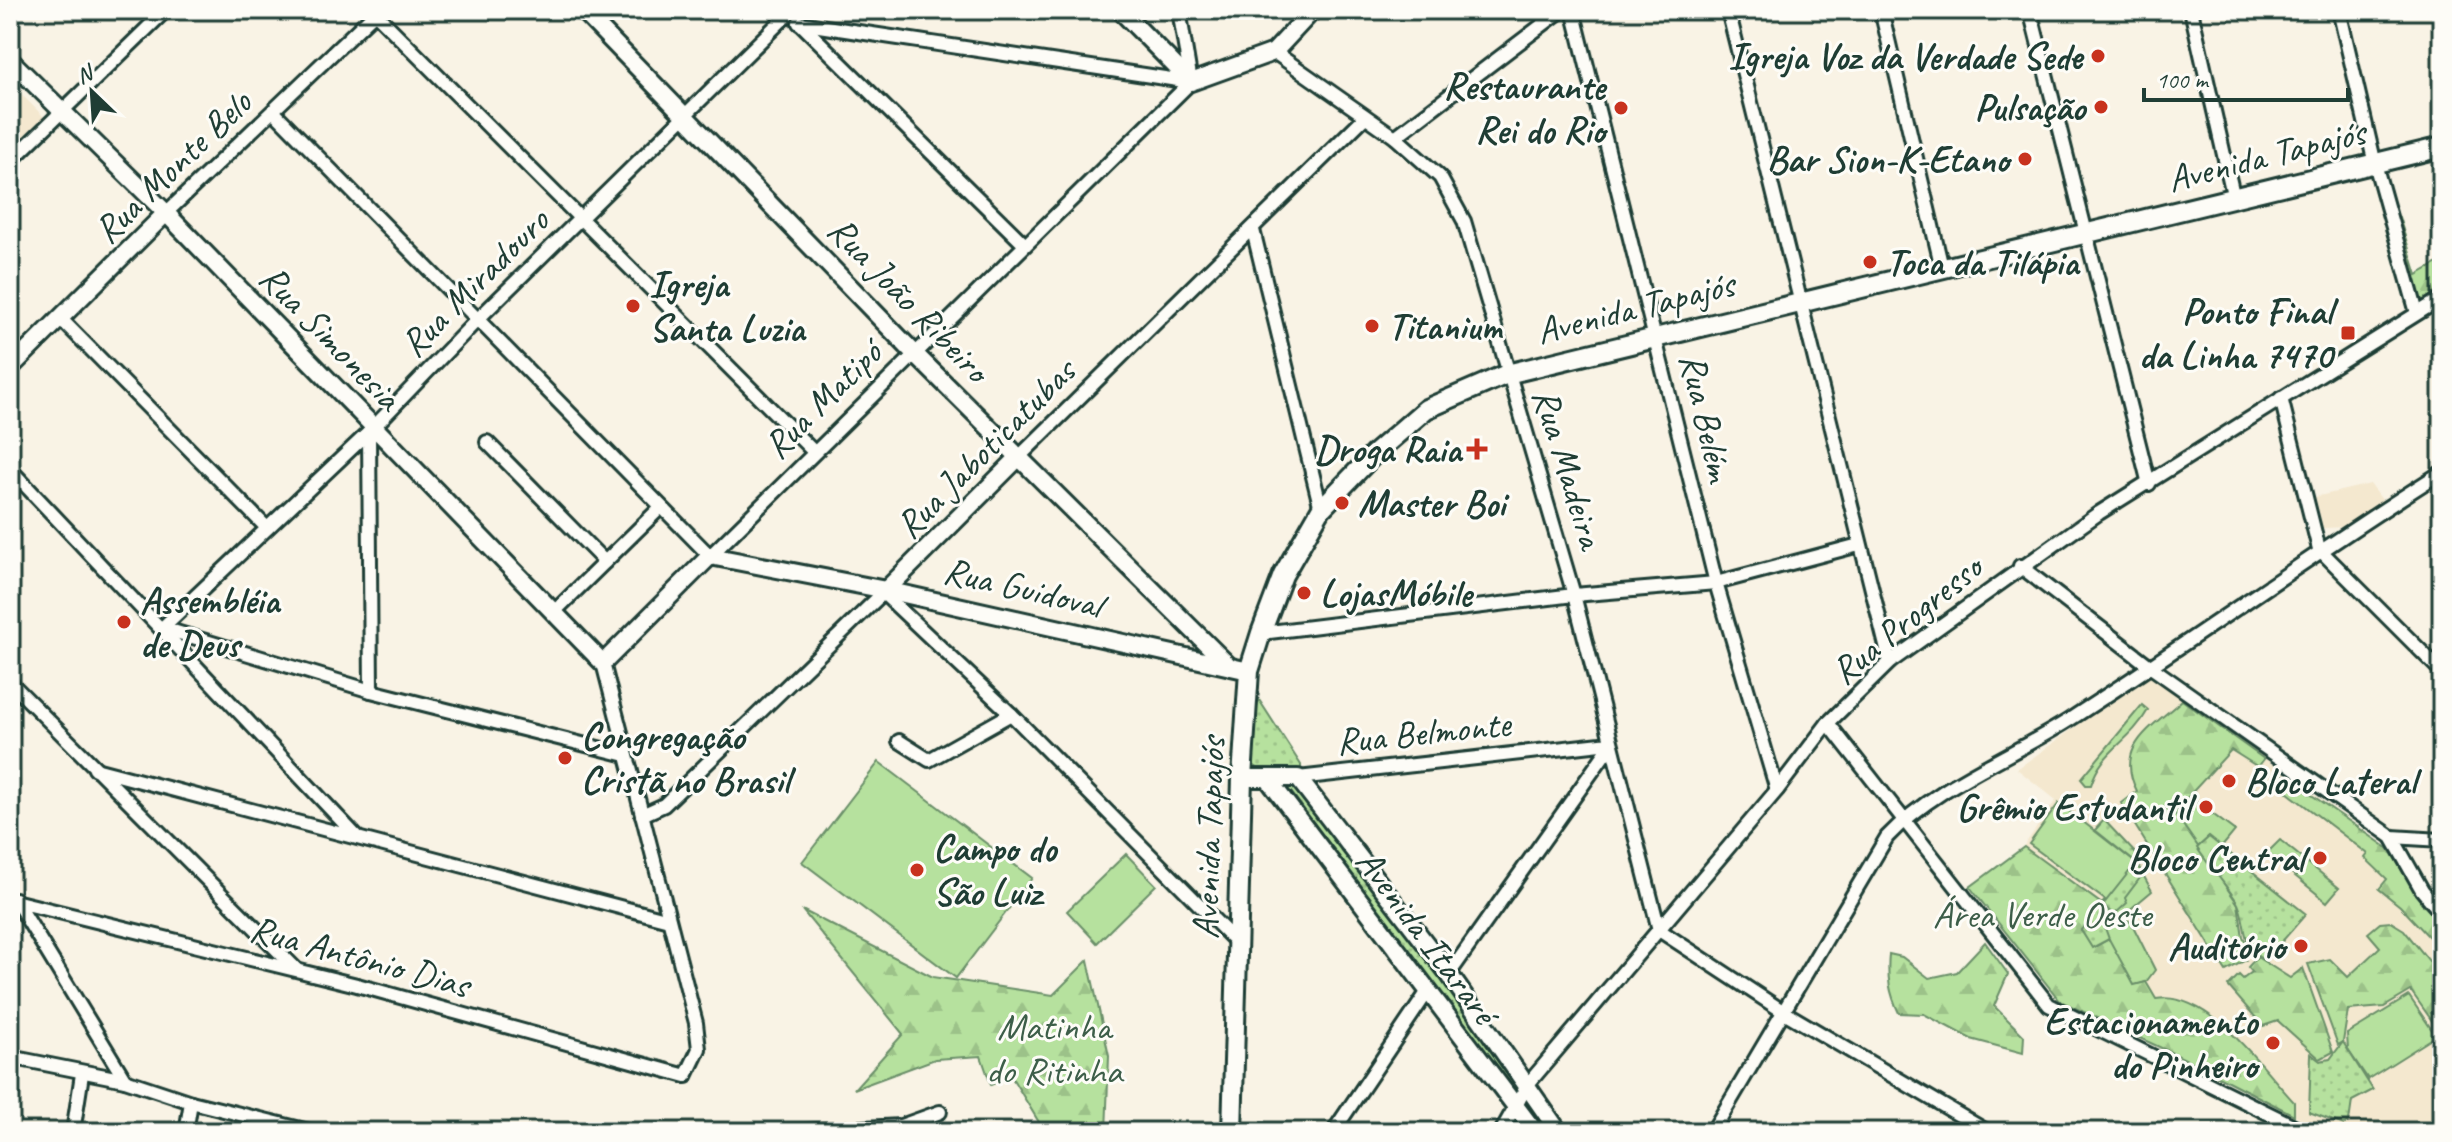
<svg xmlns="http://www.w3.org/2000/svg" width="2452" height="1142" font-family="Caveat,sans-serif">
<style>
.built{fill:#f4e8cf}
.green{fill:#b6e19e;stroke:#6a8f69;stroke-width:2}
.forest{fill:url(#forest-firs);stroke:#6a8f69;stroke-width:2}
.park{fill:url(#park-dots);stroke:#6a8f69;stroke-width:2}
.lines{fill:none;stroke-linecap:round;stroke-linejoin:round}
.minor-casing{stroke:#1f3d34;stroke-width:18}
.tertiary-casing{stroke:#1f3d34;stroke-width:22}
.secondary-casing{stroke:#1f3d34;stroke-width:24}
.minor{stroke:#fdfcf7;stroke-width:12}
.tertiary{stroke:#fdfcf7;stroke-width:16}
.secondary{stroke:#fdfcf7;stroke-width:18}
.poi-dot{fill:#c8321e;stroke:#fdfcf7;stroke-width:3}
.labels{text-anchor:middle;stroke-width:6;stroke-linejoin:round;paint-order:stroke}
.poi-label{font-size:38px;font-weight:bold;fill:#1f3d34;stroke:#fdfcf7;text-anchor:end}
.street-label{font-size:38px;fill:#1f3d34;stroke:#fdfcf7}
.park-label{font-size:38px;fill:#3d5e49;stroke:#fdfcf7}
</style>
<defs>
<pattern id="forest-firs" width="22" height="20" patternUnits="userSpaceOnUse" patternTransform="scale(2)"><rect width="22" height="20" fill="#b6e19e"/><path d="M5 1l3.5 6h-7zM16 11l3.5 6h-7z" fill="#9cc289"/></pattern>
<pattern id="park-dots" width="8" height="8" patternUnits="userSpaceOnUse" patternTransform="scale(2)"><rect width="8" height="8" fill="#b6e19e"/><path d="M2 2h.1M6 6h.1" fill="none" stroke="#9cc289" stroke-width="1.8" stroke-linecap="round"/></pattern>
</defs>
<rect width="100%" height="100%" fill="#f9f3e5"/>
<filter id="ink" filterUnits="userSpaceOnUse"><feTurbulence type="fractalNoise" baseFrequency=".0125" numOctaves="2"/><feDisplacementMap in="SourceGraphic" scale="16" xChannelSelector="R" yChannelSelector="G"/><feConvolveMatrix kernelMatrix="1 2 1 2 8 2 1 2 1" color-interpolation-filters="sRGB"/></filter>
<g filter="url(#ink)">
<!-- built -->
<g class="built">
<path d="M10,83L44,117L10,151Z"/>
<path d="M2370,484L2386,505L2346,527L2323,528L2315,497Z"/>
<path d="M2149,674L2389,849L2423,905L2442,923V1132H2328L2183,1058L2060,1001L1970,887L2023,847L2056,800L2017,769Z"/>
</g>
<!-- green -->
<g class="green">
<path d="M2142,705L2148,710C2129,744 2102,749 2091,785H2086L2081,779Z"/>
<path d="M879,762L1032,878L956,978L802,862Z"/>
<path d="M2194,800L2235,831L2221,848L2209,837L2197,848L2174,813L2180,807L2184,810Z"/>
<path d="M2059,803L2137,864L2152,891L2121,917L2131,922L2155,970L2146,982L2134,986L2094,914L2105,900L2029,844Z"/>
<path d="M2280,840L2339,888L2327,902L2267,853Z"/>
<path d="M1126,854L1156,885L1097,943L1067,911Z"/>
<path d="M2409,996L2436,1036L2368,1079L2348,1050L2347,1034Z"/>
</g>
<!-- forest -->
<g class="forest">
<path d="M2399,217L2417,275L2442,261V292L2425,302L2417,296L2396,218Z"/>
<path d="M2182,700L2264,759L2258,767L2231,750L2174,812L2238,904L2243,937L2249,947L2241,952L2246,960L2226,971L2121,803L2137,791C2114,746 2152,728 2182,700Z"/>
<path d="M2283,775L2389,849L2423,905L2442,923V951L2400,906L2379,889L2387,879L2365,858L2368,854L2275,783Z"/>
<path d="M2024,847L2103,905L2081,930L2093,948L2109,939L2134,985L2146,982L2156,999C2208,989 2262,1068 2294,1102V1115L2183,1058L2060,1001L1970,887Z"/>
<path d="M802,910L933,977L1053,995L1088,960L1109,1056L1106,1132H1033L1040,1124L1011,1076L991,1085L981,1056L935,1059L854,1089L903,1034Z"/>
<path d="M2391,922L2404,930L2442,977V1035L2411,991L2384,1007L2348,1010L2343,1042L2338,1045L2308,964L2330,959L2348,977L2380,947L2368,933L2380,923Z"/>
<path d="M1985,942L2008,974L1994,1006L2024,1036L2023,1053L1971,1039L1924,1014L1899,1013C1889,992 1887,977 1889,954L1902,957L1929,978L1957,972Z"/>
<path d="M2257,957L2290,978L2303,968L2333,1052L2320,1059L2278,1021L2263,1026L2228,986L2239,975L2243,979L2252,972L2248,967Z"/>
</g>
<!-- park -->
<g class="park">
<path d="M1254,692L1301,765V790L1515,1079L1507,1087L1292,793L1252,764Z"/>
<path d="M2104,820L2138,856L2140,866L2137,865L2143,874L2125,898L2127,903L2114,915L2103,905L2136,863L2095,830Z"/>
<path d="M2209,837L2306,914L2265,961C2238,946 2249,921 2236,900C2224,882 2209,866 2197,848Z"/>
<path d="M2099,909L2111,920L2105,928L2109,939L2092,948L2081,930Z"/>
<path d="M2343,1042L2373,1090L2352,1101L2349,1122L2344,1125L2309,1112L2311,1054L2320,1061L2330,1059Z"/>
</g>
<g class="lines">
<defs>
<g id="minor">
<path d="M1179,10L1191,82"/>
<path d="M1573,10L1716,583L1777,790"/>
<path d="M1728,10L1890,662"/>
<path d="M1881,10L1942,268"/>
<path d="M2030,10L2149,484"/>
<path d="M2191,10L2234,199"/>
<path d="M2339,10L2374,160L2417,313"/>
<path d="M375,13L814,452"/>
<path d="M799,22L1025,245"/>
<path d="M799,23L1191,82"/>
<path d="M1274,52L1395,137L1440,177L1464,221L1574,595L1659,930"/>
<path d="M274,112L710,556L1191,82"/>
<path d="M1395,137L1562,10"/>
<path d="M10,162L166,10"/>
<path d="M166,213L378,10"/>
<path d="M1253,230L1321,509"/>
<path d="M60,318L267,528"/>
<path d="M2281,398L2319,549L2442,672"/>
<path d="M369,432L371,691"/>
<path d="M487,442L605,562"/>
<path d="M1020,456L1365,117"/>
<path d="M10,469L356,836"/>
<path d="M2020,566L2151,667L2392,837L2422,890L2442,914"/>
<path d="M883,593L1011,714L1239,945"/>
<path d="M554,612L661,507"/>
<path d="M162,628L369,432L476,321L792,10"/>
<path d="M163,628L371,691L626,755"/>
<path d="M1261,633L1574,595L1716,583L1859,545"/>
<path d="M10,682L296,969"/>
<path d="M1828,723L2049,1005L2306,1132"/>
<path d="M899,741L929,760L1011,714"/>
<path d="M95,769L669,920"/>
<path d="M1298,778L1610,743"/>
<path d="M642,815L664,805L886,590"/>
<path d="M2392,837L2442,840"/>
<path d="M15,899L125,1080"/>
<path d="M10,900L357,985L686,1076L699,1049L696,1023L603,663"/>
<path d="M1659,930L1784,1012L1988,1132"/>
<path d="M1449,974L1611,745"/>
<path d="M10,1057L125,1080L191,1102L313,1132"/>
<path d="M73,1132L82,1074"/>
<path d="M186,1132L191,1102"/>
<path d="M787,1132L901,1126L940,1112"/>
<path d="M1333,1132L1428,991"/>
<path d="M1501,1132L1528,1084L1777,790L1828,723L1890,662L2099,513L2442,298"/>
<path d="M1712,1132L1887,837C1935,786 2009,758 2069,720C2195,639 2315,552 2442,472"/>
</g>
<g id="tertiary">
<path d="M582,10L914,353L1227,664"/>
<path d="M1120,10L1191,82L1274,52L1313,10"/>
<path d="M10,60L166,213L603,663L710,556L886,590L1249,671"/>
<path d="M10,368L166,213"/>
<path d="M886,590L1020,456"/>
<path d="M1242,778H1298L1449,974L1559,1132"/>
<path d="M1268,779L1535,1132"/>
</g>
<path id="secondary" d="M1232,1132L1242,778L1249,671L1261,633L1283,575L1321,509L1374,454L1426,409L1507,374L2442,147"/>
</defs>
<!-- minor casing -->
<use href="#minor" class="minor-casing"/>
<!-- tertiary casing -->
<use href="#tertiary" class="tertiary-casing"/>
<!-- secondary casing -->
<use href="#secondary" class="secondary-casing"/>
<!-- minor -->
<use href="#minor" class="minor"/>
<!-- tertiary -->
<use href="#tertiary" class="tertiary"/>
<!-- secondary -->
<use href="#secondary" class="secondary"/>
</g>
</g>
<!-- markers -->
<g class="poi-dot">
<circle cx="2098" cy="56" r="8"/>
<circle cx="2101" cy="107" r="8"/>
<circle cx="1621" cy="108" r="8"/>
<circle cx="2025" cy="159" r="8"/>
<circle cx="1870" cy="262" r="8"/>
<circle cx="633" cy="306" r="8"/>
<circle cx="1372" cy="326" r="8"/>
<rect x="2340" y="325" width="16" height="16" rx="4"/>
<path d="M1473 437h8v8h8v8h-8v8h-8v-8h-8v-8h8z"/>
<circle cx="1342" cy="503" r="8"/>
<circle cx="1304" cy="593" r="8"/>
<circle cx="124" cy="622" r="8"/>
<circle cx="565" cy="758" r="8"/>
<circle cx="2229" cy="781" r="8"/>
<circle cx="2206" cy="807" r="8"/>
<circle cx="2320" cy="858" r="8"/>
<circle cx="917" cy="870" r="8"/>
<circle cx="2301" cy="946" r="8"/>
<circle cx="2273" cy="1043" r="8"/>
</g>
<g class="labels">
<!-- poi labels -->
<g class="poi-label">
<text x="2082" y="69">Igreja Voz da Verdade Sede</text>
<text x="1605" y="99">Restaurante<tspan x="1605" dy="44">Rei do Rio</tspan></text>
<text x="2085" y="120">Pulsação</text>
<text x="2009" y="172">Bar Sion-K-Etano</text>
<text x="1886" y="275" text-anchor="start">Toca da Tilápia</text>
<text x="649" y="297" text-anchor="start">Igreja<tspan x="649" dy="44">Santa Luzia</tspan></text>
<text x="2332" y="324">Ponto Final<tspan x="2332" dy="44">da Linha 7470</tspan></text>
<text x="1388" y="339" text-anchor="start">Titanium</text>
<text x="1461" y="462">Droga Raia</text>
<text x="1358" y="516" text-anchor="start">Master Boi</text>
<text x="1320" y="606" text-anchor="start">LojasMóbile</text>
<text x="140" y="613" text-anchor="start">Assembléia<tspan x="140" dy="44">de Deus</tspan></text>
<text x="581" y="749" text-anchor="start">Congregação<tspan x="581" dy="44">Cristã no Brasil</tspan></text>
<text x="2245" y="794" text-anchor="start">Bloco Lateral</text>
<text x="2190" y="820">Grêmio Estudantil</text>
<text x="933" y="861" text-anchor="start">Campo do<tspan x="933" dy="44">São Luiz</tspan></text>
<text x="2304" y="871">Bloco Central</text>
<text x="2285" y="959">Auditório</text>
<text x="2257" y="1034">Estacionamento<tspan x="2257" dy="44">do Pinheiro</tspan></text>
</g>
<!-- street labels -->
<g class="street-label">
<text transform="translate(2266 155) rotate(-14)" y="13">Avenida Tapajós</text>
<text transform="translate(172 166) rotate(-44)" y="13">Rua Monte Belo</text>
<text transform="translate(474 282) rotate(-45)" y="13">Rua Miradouro</text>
<text transform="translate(909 299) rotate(46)" y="13">Rua João Ribeiro</text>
<text transform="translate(1635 307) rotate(-14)" y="13">Avenida Tapajós</text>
<text transform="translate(331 337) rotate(46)" y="13">Rua Simonesia</text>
<text transform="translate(822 399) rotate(-45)" y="13">Rua Matipó</text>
<text transform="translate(1707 417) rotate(77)" y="13">Rua Belém</text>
<text transform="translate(985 448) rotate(-45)" y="13">Rua Jaboticatubas</text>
<text transform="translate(1569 468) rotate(73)" y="13">Rua Madeira</text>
<text transform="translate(1023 587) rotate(13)" y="13">Rua Guidoval</text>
<text transform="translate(1906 619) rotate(-39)" y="13">Rua Progresso</text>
<text transform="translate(1423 732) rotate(-6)" y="13">Rua Belmonte</text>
<text transform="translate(1208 838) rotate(-88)" y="13">Avenida Tapajós</text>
<text transform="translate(1427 936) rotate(53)" y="13">Avenida Itararé</text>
<text transform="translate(360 956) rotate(15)" y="13">Rua Antônio Dias</text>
</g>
<!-- park labels -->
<g class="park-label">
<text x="2042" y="927">Área Verde Oeste</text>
<text x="1054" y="1039">Matinha<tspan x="1054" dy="44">do Ritinha</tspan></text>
</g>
</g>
<!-- margin -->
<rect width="2452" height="1142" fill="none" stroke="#fdfcf7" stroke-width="40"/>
<rect x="20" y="20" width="2412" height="1102" fill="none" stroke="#1f3d34" stroke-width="3" filter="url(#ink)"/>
<!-- north arrow -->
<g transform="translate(92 92) rotate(335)" stroke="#fdfcf7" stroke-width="6" paint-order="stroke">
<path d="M0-6L14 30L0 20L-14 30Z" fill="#1f3d34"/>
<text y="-12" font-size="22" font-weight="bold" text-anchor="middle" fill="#1f3d34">N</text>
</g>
<!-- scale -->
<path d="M2144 88v12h204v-12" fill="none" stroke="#1f3d34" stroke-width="4"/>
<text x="2156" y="88" font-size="24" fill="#1f3d34" stroke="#fdfcf7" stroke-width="6" paint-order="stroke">100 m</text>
</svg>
